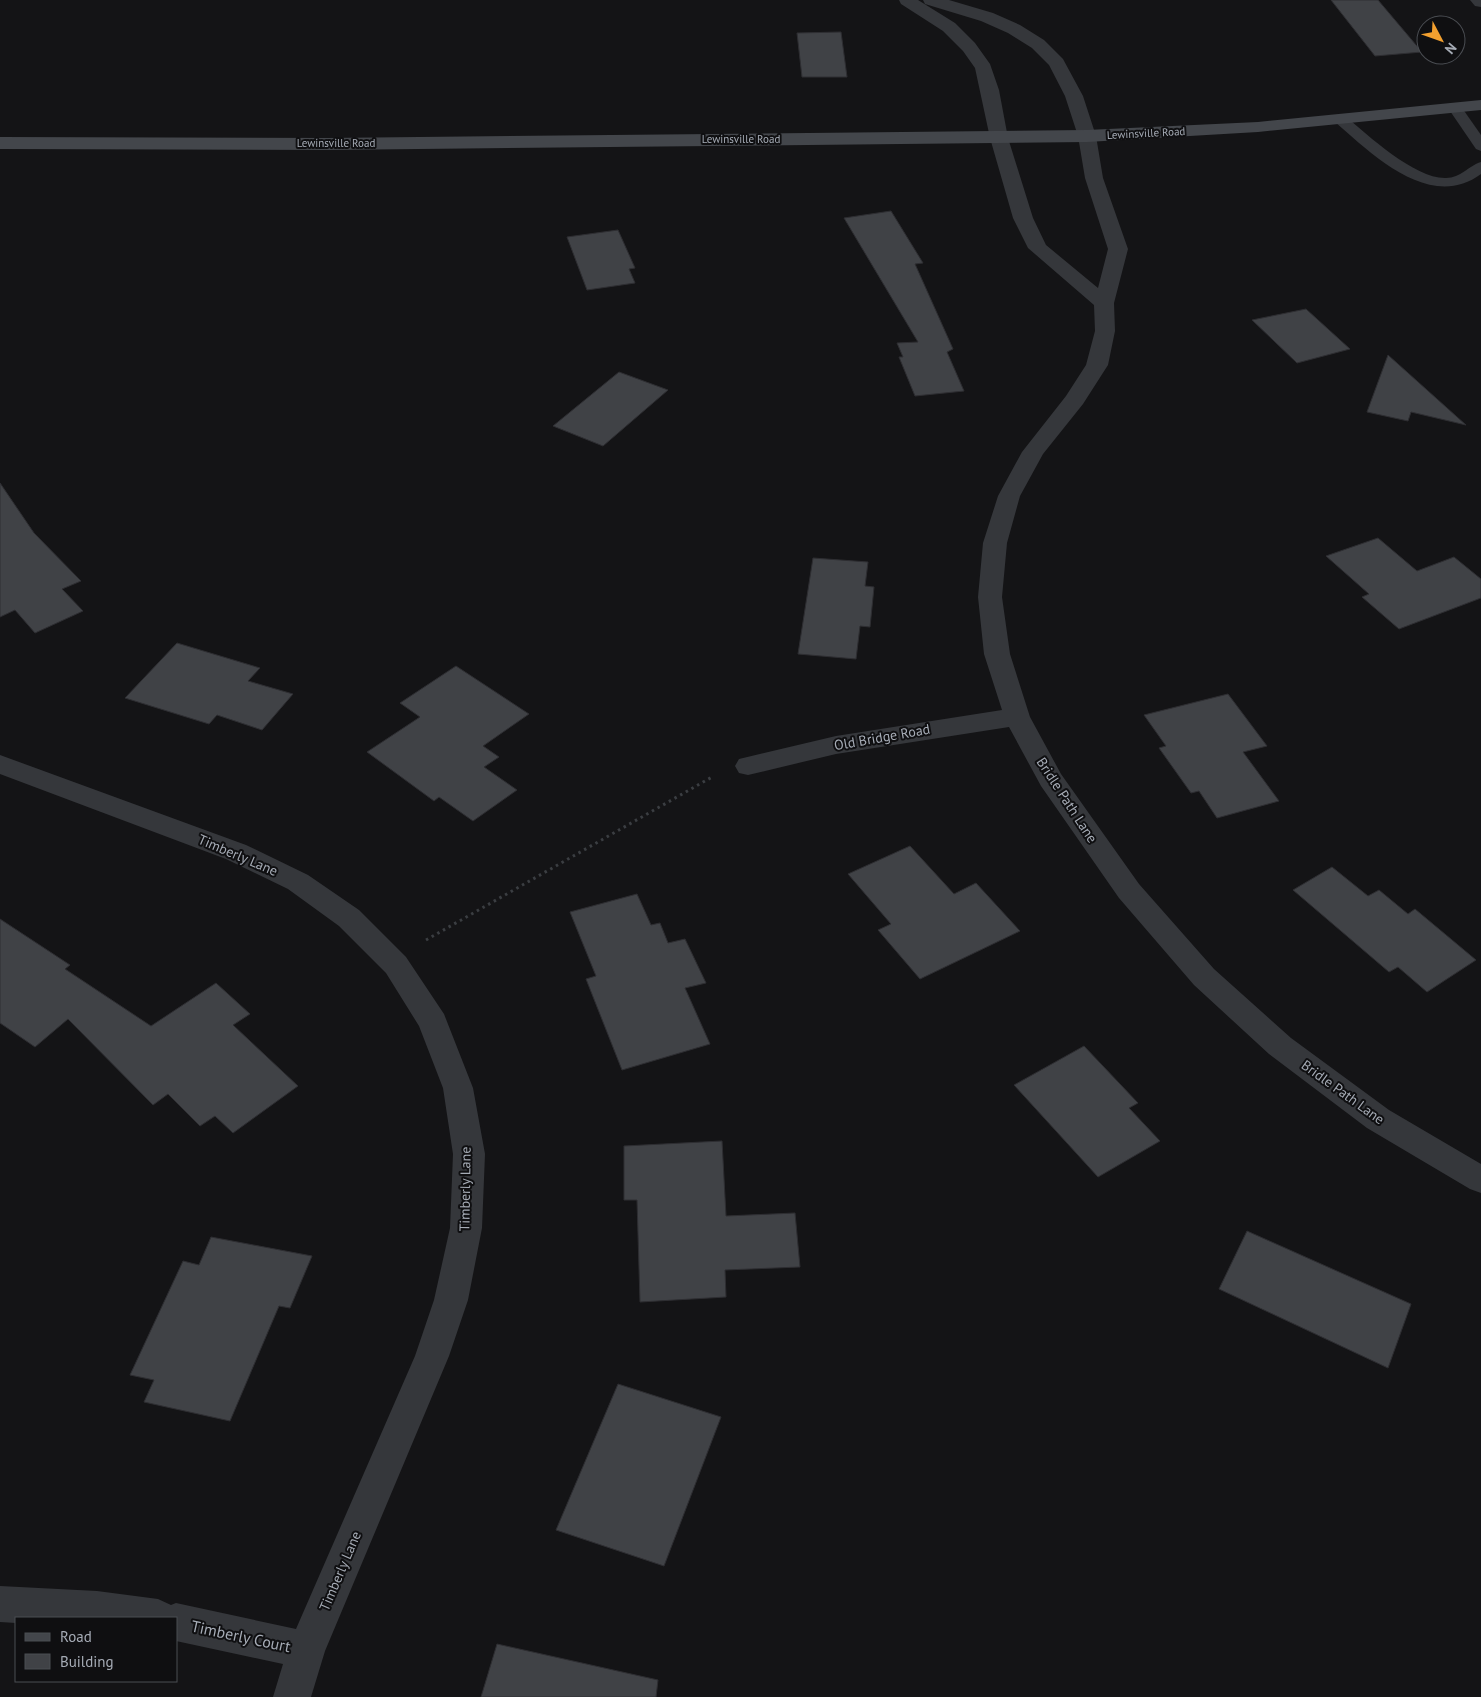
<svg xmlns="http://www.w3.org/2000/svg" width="1481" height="1697" font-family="'PT Sans',sans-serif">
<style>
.building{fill:#404246;stroke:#2e2e32}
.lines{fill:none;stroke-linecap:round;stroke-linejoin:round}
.path{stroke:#3b3e42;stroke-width:3;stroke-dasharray:2.5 4;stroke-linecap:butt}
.service{fill:#35373b;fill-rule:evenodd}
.minor{fill:#35373b;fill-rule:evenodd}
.secondary{fill:#43464b;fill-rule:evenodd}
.labels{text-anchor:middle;stroke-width:4;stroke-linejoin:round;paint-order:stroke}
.far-street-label{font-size:11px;fill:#a6acb6;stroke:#0f0f11}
.street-label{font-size:14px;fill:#a6acb6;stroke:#0f0f11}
.near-street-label{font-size:16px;fill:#a6acb6;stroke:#0f0f11}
</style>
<rect width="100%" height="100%" fill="#141416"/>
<!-- building -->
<g class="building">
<path d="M1331,0H1378L1422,52L1375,56Z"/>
<path d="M841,32L847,77H802L797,33Z"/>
<path d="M891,211L923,263L915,264L953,349L947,352L964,391L915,396L899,357H903L897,343L918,342L844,218Z"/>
<path d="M618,230L635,268L629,269L635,283L587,290L567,237Z"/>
<path d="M1306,309L1350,349L1297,363L1252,320Z"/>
<path d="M1388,355L1466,425L1411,412L1408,421L1367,412Z"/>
<path d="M619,372L668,390L603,446L553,426Z"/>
<path d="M0,483L34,533L81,581L62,589L83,611L35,633L15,610L0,617Z"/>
<path d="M1378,538L1417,571L1454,557L1481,579V598L1399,629L1362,597L1369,594L1326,556Z"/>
<path d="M813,558L868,562L865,586L874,587L870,627L860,626L856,659L798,654Z"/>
<path d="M177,643L260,668L248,681L293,694L262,730L217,715L209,724L125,698Z"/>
<path d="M456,666L529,714L483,746L499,757L484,767L517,790L473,821L439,797L434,801L367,752L420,717L400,703Z"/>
<path d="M1228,694L1267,746L1243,752L1279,801L1217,818L1199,791L1191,793L1159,748L1166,746L1144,715Z"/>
<path d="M910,846L954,894L976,883L1020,931L920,979L878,930L891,924L848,874Z"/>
<path d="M1332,867L1368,896L1379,890L1408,914L1415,909L1476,960L1427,992L1398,967L1389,972L1293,890Z"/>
<path d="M637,894L651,925L660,923L668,943L685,939L706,983L685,988L710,1044L622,1070L586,979L596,976L570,912Z"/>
<path d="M0,919L70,965L65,969L151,1026L216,983L250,1014L233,1025L298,1086L233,1133L215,1116L200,1126L168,1094L153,1105L68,1019L35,1047L0,1023Z"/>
<path d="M1084,1046L1138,1103L1129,1108L1160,1141L1098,1177L1014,1085Z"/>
<path d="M722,1141L726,1216L795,1213L800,1267L725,1270L726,1297L640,1302L637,1200H624V1146Z"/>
<path d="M1247,1231L1411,1304L1388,1368L1219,1289Z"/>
<path d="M211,1237L312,1256L290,1308L279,1306L230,1421L144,1402L154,1380L130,1375L183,1261L199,1265Z"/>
<path d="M618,1384L721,1417L664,1566L556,1530Z"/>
<path d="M497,1644L658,1680L656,1697H481Z"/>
</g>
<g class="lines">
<!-- path -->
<path class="path" d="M426,940L712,777"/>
<!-- service -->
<g class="service">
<path d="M1455,104L1460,105L1481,135V151L1476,149L1448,108L1450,105Z"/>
<path d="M1340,115L1345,116C1369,136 1415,179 1446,178C1461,178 1468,166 1481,162V174C1430,212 1372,154 1335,122L1333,119L1335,116Z"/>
</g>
<!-- minor -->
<g class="minor">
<path d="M899,0H918L955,23L975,43L990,64L999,90L1008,138L1033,218L1046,245L1098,288L1108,249L1085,178L1078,136L1065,96L1049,65L1032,48L1008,33L981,21L925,4L923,0H949L993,13L1020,25L1044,40L1063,59L1083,96L1096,136L1103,178L1128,249L1114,303L1115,331L1108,365L1083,404L1043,454L1020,496L1007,543L1002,597L1010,654L1030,717L1061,774L1139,884L1214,969L1291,1038L1389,1110L1481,1164V1193L1470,1189L1367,1128L1269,1054L1194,985L1119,898L1041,786L1009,727L836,754L748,775L739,773L735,766L739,759L836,736L1002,710L984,654L978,597L983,543L998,496L1022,452L1066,396L1086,365L1095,331L1094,305L1028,248L1013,218L990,138L975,68L963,51L943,31L901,4Z"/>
<path d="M1470,0H1481V7L1475,6Z"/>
<path d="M0,755L246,845L308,875L359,910L406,957L444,1014L473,1088L485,1154L482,1228L468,1300L449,1356L325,1651L311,1697H273L283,1664L176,1641V1618H16V1623L0,1622V1586L97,1591L158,1599L171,1605L176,1603L296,1629L415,1356L434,1300L450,1228L453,1154L443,1088L419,1026L386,973L339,926L288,889L226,859L0,774Z"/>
</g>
<!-- secondary -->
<path class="secondary" d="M1481,100V110L1258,132L1087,142L328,150L0,149V137L328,138L1087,130L1258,122Z"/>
</g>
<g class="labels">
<!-- far-street labels -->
<g class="far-street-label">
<text transform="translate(1146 133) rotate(-3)" y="4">Lewinsville Road</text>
<text x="741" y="143">Lewinsville Road</text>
<text x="336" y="147">Lewinsville Road</text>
</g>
<!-- street labels -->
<g class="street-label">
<text transform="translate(882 737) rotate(-10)" y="5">Old Bridge Road</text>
<text transform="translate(1067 800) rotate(57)" y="5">Bridle Path Lane</text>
<text transform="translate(238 855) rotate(23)" y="5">Timberly Lane</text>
<text transform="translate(1343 1092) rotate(36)" y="5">Bridle Path Lane</text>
<text transform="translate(465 1189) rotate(-89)" y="5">Timberly Lane</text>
<text transform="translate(340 1571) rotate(-67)" y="5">Timberly Lane</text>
</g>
<!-- near-street labels -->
<g class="near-street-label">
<text transform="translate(241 1636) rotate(12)" y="6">Timberly Court</text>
</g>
</g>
<!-- legend -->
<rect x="15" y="1617" width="162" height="65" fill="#0f0f11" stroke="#4b4e53"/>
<rect x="25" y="1633" width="25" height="8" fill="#43464b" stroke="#4b4e53"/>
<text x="60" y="1642" font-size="15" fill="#a6acb6">Road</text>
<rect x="25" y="1654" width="25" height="15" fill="#404246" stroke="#4b4e53"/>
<text x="60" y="1667" font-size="15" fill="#a6acb6">Building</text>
<!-- north arrow -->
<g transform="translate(1441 40) rotate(131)"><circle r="24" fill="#0f0f11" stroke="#4b4e53"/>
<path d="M0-4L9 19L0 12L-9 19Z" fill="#f3a02f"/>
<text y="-8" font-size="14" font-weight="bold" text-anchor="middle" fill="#a6acb6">N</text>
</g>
</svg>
